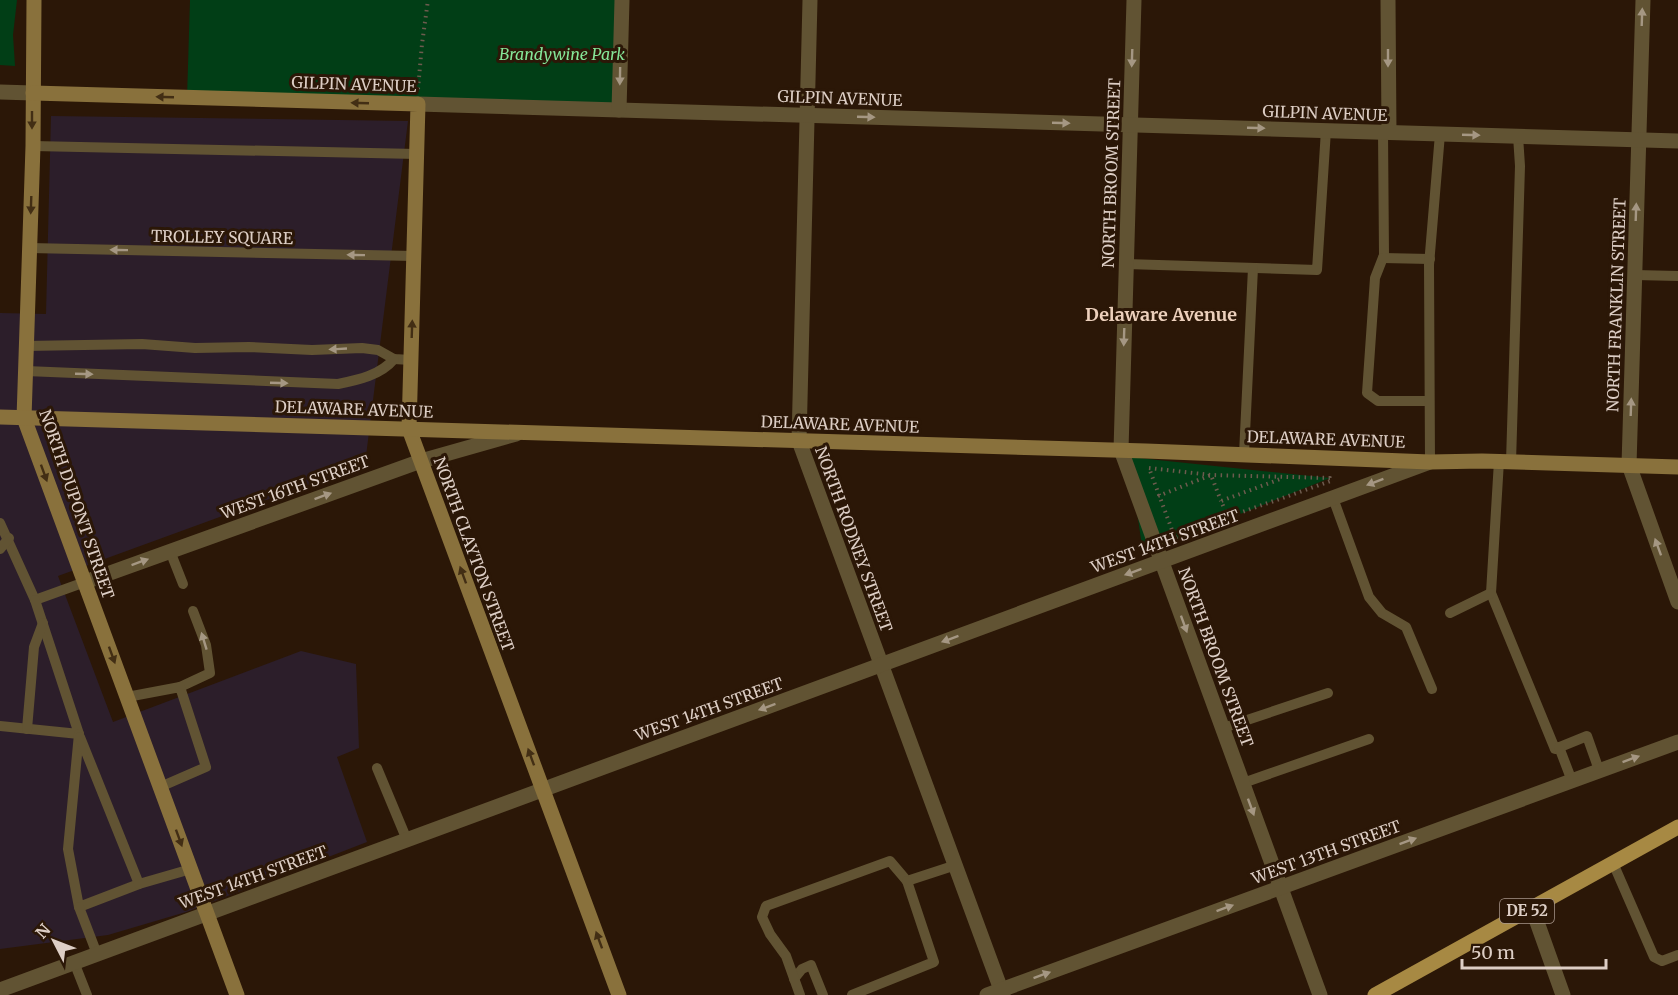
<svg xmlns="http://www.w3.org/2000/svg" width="1678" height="995" font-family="Merriweather,serif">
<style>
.commercial{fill:#2c1e2a}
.green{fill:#013e16}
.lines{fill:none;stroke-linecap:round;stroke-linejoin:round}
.path{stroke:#6d5b4e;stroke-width:4;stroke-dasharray:1.5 4.5;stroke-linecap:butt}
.lane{stroke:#615333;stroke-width:10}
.street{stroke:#615333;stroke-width:15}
.secondary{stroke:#89713c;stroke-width:15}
.primary{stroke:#a78943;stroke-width:15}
.oneway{fill:#a59783}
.oneway2{fill:#422e14}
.labels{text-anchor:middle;stroke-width:6;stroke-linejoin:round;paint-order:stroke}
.shield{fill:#2b1707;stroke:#a8978c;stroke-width:1.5}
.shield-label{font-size:15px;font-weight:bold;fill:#ddcec5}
.park-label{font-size:16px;font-style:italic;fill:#85e698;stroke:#2b1707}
.street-label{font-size:16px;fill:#ddcec5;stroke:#2b1707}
.neighbourhood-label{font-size:18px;font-weight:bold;fill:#ecd0bc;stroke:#2b1707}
</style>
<rect width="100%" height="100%" fill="#2b1707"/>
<!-- commercial -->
<path class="commercial" d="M51,116L408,121L365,464L58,576L113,722L301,651L356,664L359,748L337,757L367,842L186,912L108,935L0,949V313L46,314Z"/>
<!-- green -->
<g class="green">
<path d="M0,0H17L13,35L15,66L0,65Z"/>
<path d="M190,0H622L619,110L187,98Z"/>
<path d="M1129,457L1330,478L1143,553Z"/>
</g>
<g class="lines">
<!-- path -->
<g class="path">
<path d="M418,89L422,44L428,0"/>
<path d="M1149,468L1211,475L1330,478L1331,481L1228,517L1175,538Z"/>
<path d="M1158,496L1211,475L1221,501"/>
<path d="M1228,517L1221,501L1283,478"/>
</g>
<!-- lane -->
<g class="lane">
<path d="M1383,132L1384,255L1375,278L1367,393L1378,401H1428"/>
<path d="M33,146L417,154"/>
<path d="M29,248L414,256"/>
<path d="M1383,258L1430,259"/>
<path d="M1126,264L1317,270L1326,130"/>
<path d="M1635,275L1678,276"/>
<path d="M26,346L142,344L195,348L249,347L312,350L362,348L378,350L394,359L411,360"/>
<path d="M26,371L338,384C358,380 381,375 394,359"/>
<path d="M1244,454L1253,268"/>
<path d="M1499,461L1491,593L1555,749L1587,736L1599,770"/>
<path d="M1430,462L1429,265L1440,134"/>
<path d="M1511,462L1520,166L1518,136"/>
<path d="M1333,498L1369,597L1382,613L1406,627L1432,689"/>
<path d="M0,523L35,600L85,582"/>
<path d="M0,549L9,538"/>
<path d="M170,551L183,584"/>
<path d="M1450,613L1491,593"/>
<path d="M180,687L210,673L206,645L193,611"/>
<path d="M127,697L180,687L206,767L160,787"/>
<path d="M0,726L79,734L35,600"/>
<path d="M1223,728L1328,693"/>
<path d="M27,729L34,647L43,623"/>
<path d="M79,734L68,849L79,907L139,884"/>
<path d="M80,737L139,884L191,869"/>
<path d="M1559,747L1572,781"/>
<path d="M377,768L407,840"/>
<path d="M1243,783L1369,739"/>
<path d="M1613,863L1654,957L1662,961L1678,955"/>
<path d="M79,907L97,954"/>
<path d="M74,962L87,995"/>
<path d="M794,979L802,969L811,965L823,995"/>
<path d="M800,995L786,956L770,934L762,917L766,906L890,861L907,881L956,865"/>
<path d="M852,995L934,962L907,881"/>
</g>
<!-- street -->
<g class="street">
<path d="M810,0L799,441L1003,995"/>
<path d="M1134,0L1121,450L1320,995"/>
<path d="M1388,0L1389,132"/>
<path d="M1643,0L1629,465L1678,602"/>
<path d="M0,92L33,93"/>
<path d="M418,104L1678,141"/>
<path d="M619,110L622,0"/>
<path d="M85,582L421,461L516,434"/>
<path d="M1532,908L1563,995"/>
<path d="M0,990L1430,462"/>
<path d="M987,995L1678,742"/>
</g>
<!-- secondary -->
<g class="secondary">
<path d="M34,0L33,146L24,418L237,995"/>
<path d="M33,93L418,104L409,429L619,995"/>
<path d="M0,417L1146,451L1430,462L1482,461L1678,467"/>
</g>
<!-- primary -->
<path class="primary" d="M1375,995L1678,827"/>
</g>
<!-- one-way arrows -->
<defs><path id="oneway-solid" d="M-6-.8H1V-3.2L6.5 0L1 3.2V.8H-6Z" transform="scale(1.5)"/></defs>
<g class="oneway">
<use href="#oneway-solid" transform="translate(1642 17) rotate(-88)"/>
<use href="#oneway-solid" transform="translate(1132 58) rotate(92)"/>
<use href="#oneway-solid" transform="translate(1388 58) rotate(90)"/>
<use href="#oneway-solid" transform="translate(620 76) rotate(91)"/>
<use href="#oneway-solid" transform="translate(866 117) rotate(2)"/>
<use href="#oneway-solid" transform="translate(1061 123) rotate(2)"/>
<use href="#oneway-solid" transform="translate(1256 128) rotate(2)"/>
<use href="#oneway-solid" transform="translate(1471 135) rotate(2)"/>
<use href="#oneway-solid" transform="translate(1636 212) rotate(-88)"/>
<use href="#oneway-solid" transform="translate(119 250) rotate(-179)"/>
<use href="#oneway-solid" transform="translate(356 255) rotate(-179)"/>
<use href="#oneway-solid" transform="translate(1124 337) rotate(92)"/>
<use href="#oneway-solid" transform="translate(338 349) rotate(177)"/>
<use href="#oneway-solid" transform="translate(84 374) rotate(2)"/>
<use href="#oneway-solid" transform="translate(279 383) rotate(2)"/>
<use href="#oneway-solid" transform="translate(1631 407) rotate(-88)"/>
<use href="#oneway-solid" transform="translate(1375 482) rotate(159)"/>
<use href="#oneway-solid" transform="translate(323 496) rotate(-20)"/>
<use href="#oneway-solid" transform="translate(1658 547) rotate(-110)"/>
<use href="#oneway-solid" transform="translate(140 562) rotate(-20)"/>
<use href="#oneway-solid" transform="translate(1133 572) rotate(160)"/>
<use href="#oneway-solid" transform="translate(1184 624) rotate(70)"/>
<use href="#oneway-solid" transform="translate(950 639) rotate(160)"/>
<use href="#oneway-solid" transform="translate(204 641) rotate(-107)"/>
<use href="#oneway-solid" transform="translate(767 707) rotate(160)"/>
<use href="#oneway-solid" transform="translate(1631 759) rotate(-20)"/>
<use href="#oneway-solid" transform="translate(1251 807) rotate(70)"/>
<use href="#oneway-solid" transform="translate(1408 841) rotate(-20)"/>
<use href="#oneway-solid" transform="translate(1225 908) rotate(-20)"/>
<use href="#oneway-solid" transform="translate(1042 975) rotate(-20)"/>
</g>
<g class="oneway2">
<use href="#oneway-solid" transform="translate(165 97) rotate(-178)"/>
<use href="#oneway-solid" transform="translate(360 103) rotate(-178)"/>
<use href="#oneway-solid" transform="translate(32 120) rotate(90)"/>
<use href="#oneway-solid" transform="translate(31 205) rotate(92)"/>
<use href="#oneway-solid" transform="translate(412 329) rotate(-88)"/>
<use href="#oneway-solid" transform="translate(44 473) rotate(70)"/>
<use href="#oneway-solid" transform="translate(463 575) rotate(-110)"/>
<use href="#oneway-solid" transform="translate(112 655) rotate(70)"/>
<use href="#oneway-solid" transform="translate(531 757) rotate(-110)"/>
<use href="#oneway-solid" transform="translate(179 838) rotate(70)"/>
<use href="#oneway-solid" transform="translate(599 940) rotate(-110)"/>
</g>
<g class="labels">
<!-- shield labels -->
<rect class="shield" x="1500" y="899" width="54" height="24" rx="4.5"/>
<g class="shield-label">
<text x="1527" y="916">DE 52</text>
</g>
<!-- park labels -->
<g class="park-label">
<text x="562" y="60">Brandywine Park</text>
</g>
<!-- street labels -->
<g class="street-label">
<text transform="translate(354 84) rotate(2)" y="6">GILPIN AVENUE</text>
<text transform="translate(840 98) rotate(2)" y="6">GILPIN AVENUE</text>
<text transform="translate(1325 113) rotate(2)" y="6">GILPIN AVENUE</text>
<text transform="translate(1111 173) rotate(-88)" y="6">NORTH BROOM STREET</text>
<text transform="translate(222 237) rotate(1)" y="6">TROLLEY SQUARE</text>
<text transform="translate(1616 305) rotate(-88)" y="6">NORTH FRANKLIN STREET</text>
<text transform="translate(354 409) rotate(2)" y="6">DELAWARE AVENUE</text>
<text transform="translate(840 424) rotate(2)" y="6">DELAWARE AVENUE</text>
<text transform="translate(1326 439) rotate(2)" y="6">DELAWARE AVENUE</text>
<text transform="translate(295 487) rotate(-20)" y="6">WEST 16TH STREET</text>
<text transform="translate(77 504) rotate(71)" y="6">NORTH DUPONT STREET</text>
<text transform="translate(854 539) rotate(70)" y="6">NORTH RODNEY STREET</text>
<text transform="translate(1165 541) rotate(-20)" y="6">WEST 14TH STREET</text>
<text transform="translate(474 554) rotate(70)" y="6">NORTH CLAYTON STREET</text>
<text transform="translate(1216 657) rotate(70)" y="6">NORTH BROOM STREET</text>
<text transform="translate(709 709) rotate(-20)" y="6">WEST 14TH STREET</text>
<text transform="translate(1326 852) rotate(-20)" y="6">WEST 13TH STREET</text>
<text transform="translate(253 877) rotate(-20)" y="6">WEST 14TH STREET</text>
</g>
<!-- neighbourhood labels -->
<g class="neighbourhood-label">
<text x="1161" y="321">Delaware Avenue</text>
</g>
</g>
<!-- north arrow -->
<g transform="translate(54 941) rotate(312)" stroke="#2b1707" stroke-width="4.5" paint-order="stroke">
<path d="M0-4.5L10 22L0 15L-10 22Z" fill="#ddcec5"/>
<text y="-9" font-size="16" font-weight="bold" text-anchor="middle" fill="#ddcec5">N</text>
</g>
<!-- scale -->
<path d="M1462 959v9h144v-9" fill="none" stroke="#ddcec5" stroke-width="3"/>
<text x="1471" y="959" font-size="18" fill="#ddcec5" stroke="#2b1707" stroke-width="4.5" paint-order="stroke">50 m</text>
</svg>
